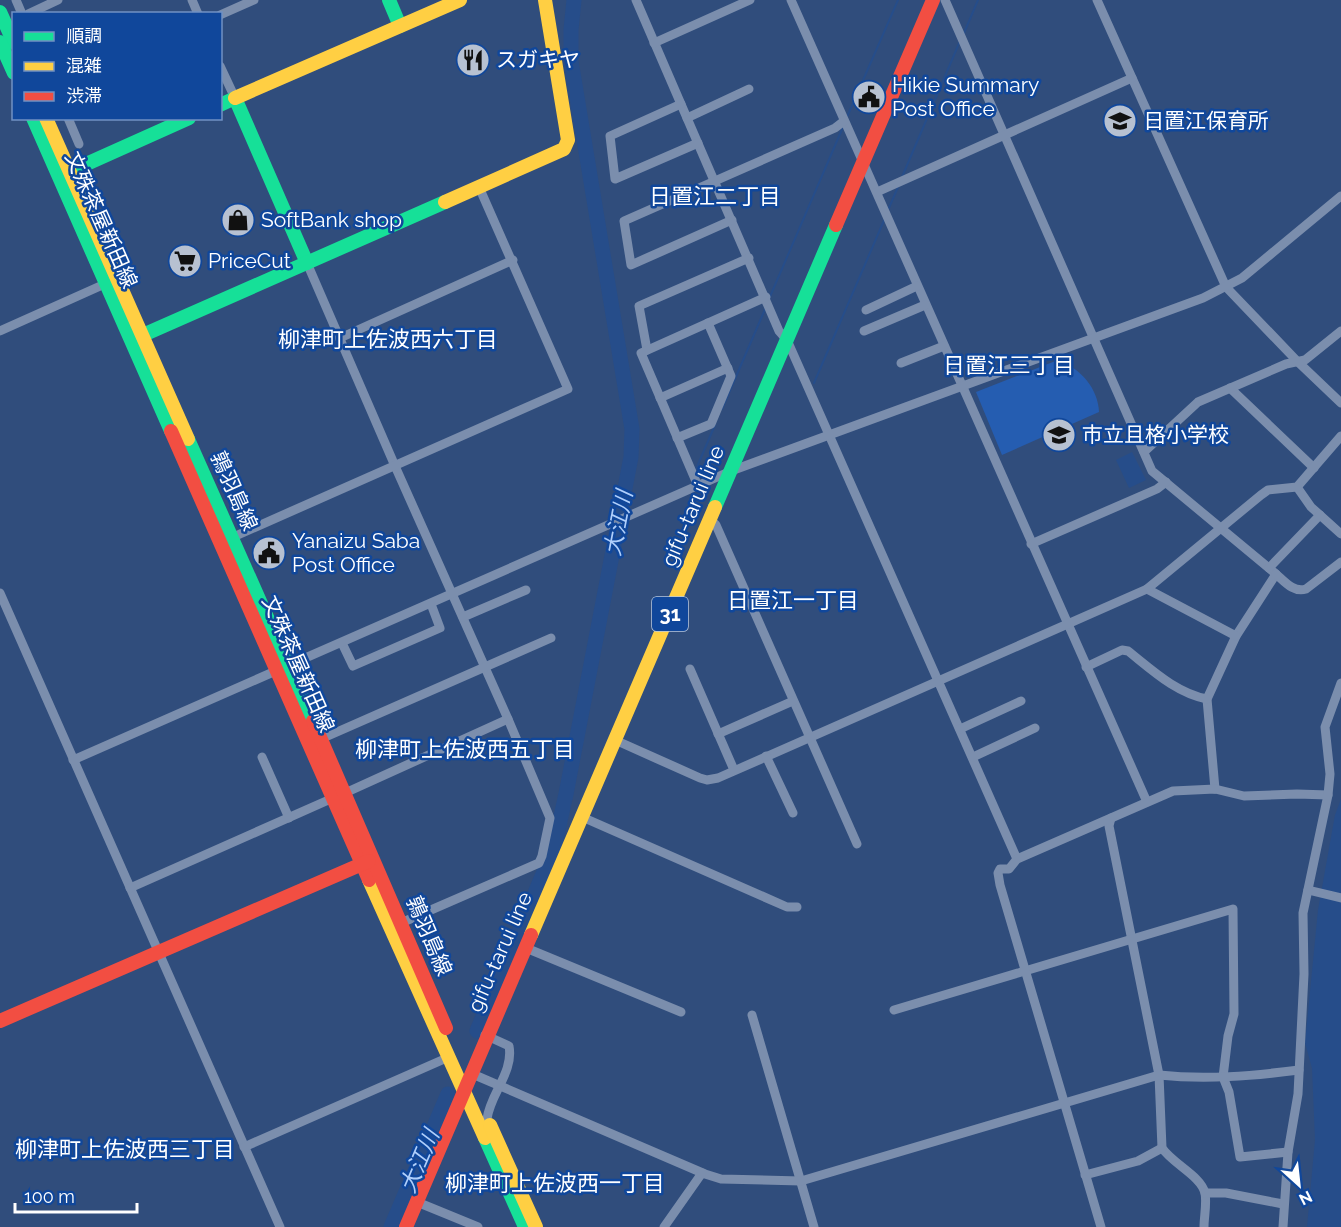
<svg xmlns="http://www.w3.org/2000/svg" width="1341" height="1227" font-family="Raleway,'Noto Sans JP',sans-serif">
<style>
.green{fill:#255db1}
.water{fill:#264d8a}
.lines{fill:none;stroke-linecap:round;stroke-linejoin:round}
.stream{stroke:#264d8a;stroke-width:2}
.river{stroke:#264d8a;stroke-width:15}
.street{stroke:#7b8ead;stroke-width:9}
.fast{stroke:#16e098;stroke-width:14}
.slow{stroke:#ffcf43;stroke-width:14}
.jam{stroke:#f24e42;stroke-width:14}
.labels{text-anchor:middle;stroke-width:5;stroke-linejoin:round;paint-order:stroke}
.shield{fill:#10479b;stroke:#b7c8e1;stroke-width:1.5}
.shield-label{font-size:20px;font-weight:bold;fill:#fff}
.poi-label{font-size:21px;fill:#fff;stroke:#10479b;text-anchor:start}
.street-label{font-size:21px;fill:#fff;stroke:#10479b}
.neighbourhood-label{font-size:22px;fill:#fff;stroke:#10479b}
.water-label{font-size:22px;font-style:italic;fill:#b0cffb;stroke:#10479b}
</style>
<rect width="100%" height="100%" fill="#304d7c"/>
<!-- green -->
<path class="green" d="M1058,360C1080,368 1098,388 1099,412L1002,455L976,392Z"/>
<!-- water -->
<g class="water">
<path d="M1132,452L1146,480L1129,488L1116,460Z"/>
<path d="M1341,799V1227H1307L1315,1140L1312,1068L1305,1043L1318,910L1335,815Z"/>
</g>
<g class="lines">
<!-- stream -->
<g class="stream">
<path d="M964,33L978,0"/>
<path d="M847,117L898,0"/>
<path d="M902,177L960,41"/>
<path d="M888,210L898,187"/>
<path d="M769,299L843,127"/>
<path d="M814,383L885,218"/>
<path d="M722,409L766,307"/>
<path d="M696,469L715,425"/>
</g>
<!-- river -->
<g class="river">
<path d="M477,1031L554,848L566,794L631,457L632,429L571,61V30L574,0"/>
<path d="M391,1227L448,1094"/>
</g>
<!-- street -->
<g class="street">
<path d="M16,0L22,14"/>
<path d="M192,0L198,14"/>
<path d="M636,0L779,331L787,340L1017,859"/>
<path d="M791,0L1147,802"/>
<path d="M945,0L1152,471L1276,574L1236,636L1207,699L1215,789"/>
<path d="M1097,0L1226,287L1297,361L1341,403"/>
<path d="M28,14L58,0"/>
<path d="M220,15L254,0"/>
<path d="M654,43L750,0"/>
<path d="M220,66L235,98"/>
<path d="M681,104L610,136L615,179L698,143"/>
<path d="M68,118L79,144"/>
<path d="M687,118L749,89"/>
<path d="M877,192L1132,78"/>
<path d="M732,220L631,265L624,221L835,128L844,121"/>
<path d="M307,263L395,466L508,719L550,818L542,856L539,863L401,923"/>
<path d="M866,310L917,286"/>
<path d="M0,331L107,283"/>
<path d="M864,331L925,305"/>
<path d="M340,338L513,260"/>
<path d="M647,350L639,306L749,258"/>
<path d="M901,363L944,346"/>
<path d="M1230,388L1314,468"/>
<path d="M660,398L728,368"/>
<path d="M677,438L711,424L731,376L708,323"/>
<path d="M1144,452L1198,402L1286,364L1305,360L1341,331"/>
<path d="M698,486L641,353L766,297"/>
<path d="M1297,487L1311,507L1341,534"/>
<path d="M711,520L716,525L857,844"/>
<path d="M231,538L568,389L479,187"/>
<path d="M1031,544L1157,489L1166,482"/>
<path d="M1269,568L1320,515"/>
<path d="M1276,574C1285,582 1294,593 1306,589L1341,562"/>
<path d="M1147,589L1236,636"/>
<path d="M0,593L280,1227"/>
<path d="M463,617L526,590"/>
<path d="M342,643L353,666L440,628L431,604"/>
<path d="M1086,667L1122,650L1128,651C1152,670 1176,693 1207,699"/>
<path d="M690,669L734,770"/>
<path d="M960,729L1021,701"/>
<path d="M718,734L793,701"/>
<path d="M321,739L551,638"/>
<path d="M615,740L700,778L707,780L718,778L1147,589L1261,495L1268,490L1297,487L1341,436"/>
<path d="M766,756L793,813"/>
<path d="M262,757L289,818"/>
<path d="M973,757L1035,728"/>
<path d="M73,760L731,471L1203,298L1242,278L1341,196"/>
<path d="M345,793L508,719"/>
<path d="M582,817L787,907H797"/>
<path d="M1111,818L1109,826L1159,1075L1162,1148C1173,1164 1201,1176 1205,1193C1207,1203 1204,1217 1204,1227"/>
<path d="M130,888L333,798"/>
<path d="M1308,890L1341,898"/>
<path d="M526,948L681,1012"/>
<path d="M894,1010L1233,909L1234,1014L1228,1036L1223,1077L1229,1092L1240,1157L1288,1152"/>
<path d="M752,1015L814,1227"/>
<path d="M485,1035L509,1046C514,1072 490,1094 487,1119"/>
<path d="M470,1073L705,1174L721,1179L801,1181L1159,1075C1206,1080 1252,1076 1299,1070"/>
<path d="M244,1147L449,1057"/>
<path d="M1085,1175L1138,1161L1162,1148"/>
<path d="M1205,1193H1226L1283,1204"/>
<path d="M417,1202L478,1227"/>
<path d="M664,1227L702,1173"/>
<path d="M1101,1227L1000,885L998,873L1000,869H1009L1017,859L1173,791L1215,789L1244,796L1297,794L1328,795"/>
<path d="M1283,1227L1288,1152L1298,1094L1304,974L1303,913L1328,795L1330,774L1325,727L1341,683"/>
</g>
<!-- fast -->
<g class="fast">
<path d="M389,0L400,26"/>
<path d="M0,12L14,43"/>
<path d="M0,42L14,73"/>
<path d="M220,105L235,98L307,263"/>
<path d="M33,118L171,431"/>
<path d="M64,174L189,118"/>
<path d="M143,335L445,202"/>
<path d="M188,439L313,721"/>
<path d="M715,507L836,225"/>
<path d="M485,1138L525,1227"/>
</g>
<!-- slow -->
<g class="slow">
<path d="M235,98L460,0"/>
<path d="M46,118L188,439"/>
<path d="M445,202L564,149L568,140L545,0"/>
<path d="M369,880L485,1138"/>
<path d="M531,935L715,507"/>
<path d="M490,1125L536,1227"/>
</g>
<!-- jam -->
<g class="jam">
<path d="M836,225L933,0"/>
<path d="M171,431L369,880"/>
<path d="M313,721L446,1028"/>
<path d="M0,1021L369,861"/>
<path d="M406,1227L531,935"/>
</g>
</g>
<!-- icons -->
<defs>
<symbol id="restaurant-disc" viewBox="-11 -11 22 22"><circle r="9.5" fill="#b7c1d1" stroke="#10479b"/><path d="M-5-6h1v4h1v-4h1v4h1v-4h1v5L-1.5 .5V6h-2V.5L-5-1ZM5-6V6H3V1.5H1.5Q1.5-4 5-6Z" fill="#111"/></symbol>
<symbol id="civic-disc" viewBox="-11 -11 22 22"><circle r="9.5" fill="#b7c1d1" stroke="#10479b"/><path d="M-.6-6.5H3V-4.5H.6V-3L4-1V1h2V6H-6V1h2V-1L-.6-3ZM-1.2 2.5V6h2.4V2.5Z" fill="#111"/></symbol>
<symbol id="school-disc" viewBox="-11 -11 22 22"><circle r="9.5" fill="#b7c1d1" stroke="#10479b"/><path d="M0-5L7-2L0 1L-7-2ZM-4 1L0 2.5L4 1V4Q0 6-4 4Z" fill="#111"/></symbol>
<symbol id="shop-disc" viewBox="-11 -11 22 22"><circle r="9.5" fill="#b7c1d1" stroke="#10479b"/><path d="M-5-2.5h2.3a2.7 3.5 0 0 1 5.4 0H5L5.5 6h-11ZM-1.5-2.5h3a1.5 2.3 0 0 0-3 0Z" fill="#111"/></symbol>
<symbol id="supermarket-disc" viewBox="-11 -11 22 22"><circle r="9.5" fill="#b7c1d1" stroke="#10479b"/><path d="M-6-5.5h2.5l.6 2H6L4.5 2H-2.5L-4.4-4H-6ZM-1.5 3.2a1.3 1.3 0 1 0 .1 0ZM3 3.2a1.3 1.3 0 1 0 .1 0Z" fill="#111"/></symbol>
</defs>
<g fill-rule="evenodd">
<use href="#restaurant-disc" x="454" y="41" width="38" height="38"/>
<use href="#civic-disc" x="850" y="78" width="38" height="38"/>
<use href="#school-disc" x="1101" y="102" width="38" height="38"/>
<use href="#shop-disc" x="219" y="201" width="38" height="38"/>
<use href="#supermarket-disc" x="166" y="242" width="38" height="38"/>
<use href="#school-disc" x="1040" y="416" width="38" height="38"/>
<use href="#civic-disc" x="250" y="534" width="38" height="38"/>
</g>
<g class="labels">
<!-- shield labels -->
<rect class="shield" x="652" y="597" width="36" height="34" rx="4.5"/>
<g class="shield-label">
<text x="670" y="621">31</text>
</g>
<!-- poi labels -->
<g class="poi-label">
<text x="496" y="67">スガキヤ</text>
<text x="892" y="92">Hikie Summary<tspan x="892" dy="24">Post Office</tspan></text>
<text x="1143" y="128">日置江保育所</text>
<text x="261" y="227">SoftBank shop</text>
<text x="208" y="268">PriceCut</text>
<text x="1082" y="442">市立且格小学校</text>
<text x="292" y="548">Yanaizu Saba<tspan x="292" dy="24">Post Office</tspan></text>
</g>
<!-- street labels -->
<g class="street-label">
<text transform="translate(101 220) rotate(66)" y="7">文殊茶屋新田線</text>
<text transform="translate(234 491) rotate(66)" y="7">鶉羽島線</text>
<text transform="translate(693 506) rotate(-67)" y="7">gifu-tarui line</text>
<text transform="translate(298 664) rotate(66)" y="7">文殊茶屋新田線</text>
<text transform="translate(429 936) rotate(67)" y="7">鶉羽島線</text>
<text transform="translate(500 952) rotate(-66)" y="7">gifu-tarui line</text>
</g>
<!-- neighbourhood labels -->
<g class="neighbourhood-label">
<text x="715" y="204">日置江二丁目</text>
<text x="388" y="347">柳津町上佐波西六丁目</text>
<text x="1009" y="373">日置江三丁目</text>
<text x="793" y="608">日置江一丁目</text>
<text x="465" y="757">柳津町上佐波西五丁目</text>
<text x="125" y="1157">柳津町上佐波西三丁目</text>
<text x="555" y="1191">柳津町上佐波西一丁目</text>
</g>
<!-- water labels -->
<g class="water-label">
<text transform="translate(618 523) rotate(-79)" y="8">大江川</text>
<text transform="translate(419 1161) rotate(-67)" y="8">大江川</text>
</g>
</g>
<!-- legend -->
<rect x="12" y="12" width="210" height="108" fill="#10479b" stroke="#7091c3" stroke-width="1.5"/>
<rect x="24" y="32" width="30" height="9" fill="#16e098" stroke="#7091c3" stroke-width="1.5"/>
<text x="66" y="42" font-size="18" fill="#ffffff">順調</text>
<rect x="24" y="62" width="30" height="9" fill="#ffcf43" stroke="#7091c3" stroke-width="1.5"/>
<text x="66" y="72" font-size="18" fill="#ffffff">混雑</text>
<rect x="24" y="92" width="30" height="9" fill="#f24e42" stroke="#7091c3" stroke-width="1.5"/>
<text x="66" y="102" font-size="18" fill="#ffffff">渋滞</text>
<!-- north arrow -->
<g transform="translate(1299 1185) rotate(153)" stroke="#10479b" stroke-width="4.5" paint-order="stroke">
<path d="M0-4.5L10 22L0 15L-10 22Z" fill="#ffffff"/>
<text y="-9" font-size="16" font-weight="bold" text-anchor="middle" fill="#ffffff">N</text>
</g>
<!-- scale -->
<path d="M15 1203v9h122v-9" fill="none" stroke="#ffffff" stroke-width="3"/>
<text x="24" y="1203" font-size="18" fill="#ffffff" stroke="#10479b" stroke-width="4.5" paint-order="stroke">100 m</text>
</svg>
